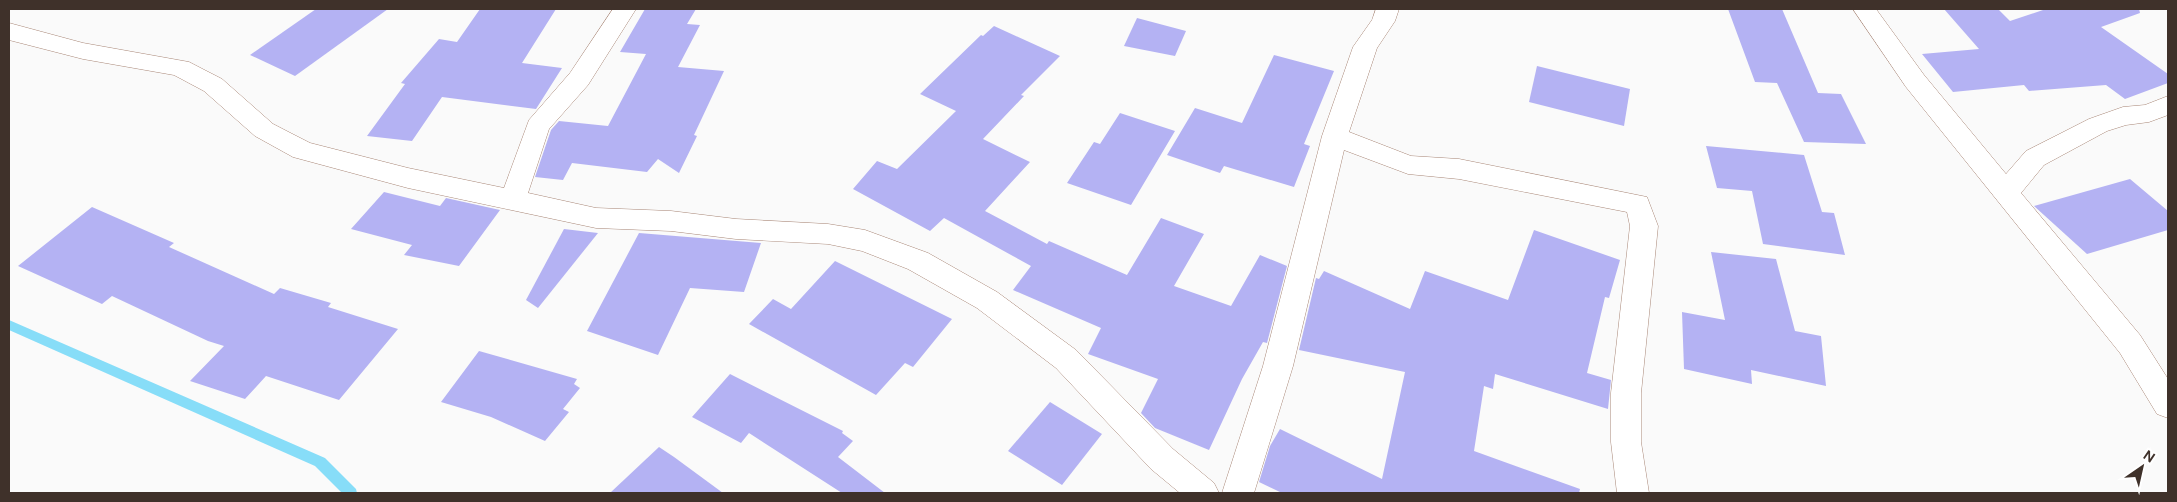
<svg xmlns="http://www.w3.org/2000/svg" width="2177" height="502" font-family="'DM Sans',sans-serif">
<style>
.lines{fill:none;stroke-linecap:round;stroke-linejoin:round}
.stream{fill:#87ddf8;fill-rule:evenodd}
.building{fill:#b4b2f3}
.minor-casing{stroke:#a98777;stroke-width:1}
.minor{fill:#fff;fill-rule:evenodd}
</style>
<rect width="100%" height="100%" fill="#fafafa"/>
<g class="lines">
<!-- stream -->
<path class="stream" d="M9,320L325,458L356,489L357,493H342L315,466L9,330Z"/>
</g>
<!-- building -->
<g class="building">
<path d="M316,9H388L295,76L250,55Z"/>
<path d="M480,9H556L522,63L562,68L536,109L442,97L412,141L367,136L405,84L401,83L439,39L457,42Z"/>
<path d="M645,9H696L687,24L700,25L678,67L724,71L694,135L697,136L679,173L658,159L647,172L572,163L563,180L535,177L551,130L559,121L608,126L646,54L620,52Z"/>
<path d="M1728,9H1782L1818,93L1841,94L1866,144L1804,142L1777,83L1755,82Z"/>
<path d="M1944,9H1998L2010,21L2046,9H2139L2140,13L2101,27L2168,74V83L2125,99L2106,85L2029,91L2024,85L1953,92L1922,54L1979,49Z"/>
<path d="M1137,18L1186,31L1175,56L1124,46Z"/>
<path d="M994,26L1060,56L1021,95L1024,96L983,139L1030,162L985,211L1047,244L1049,241L1127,275L1161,218L1204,234L1174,286L1231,306L1260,255L1287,266L1267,343L1263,342L1242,379L1209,450L1155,428L1141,413L1158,379L1088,354L1101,328L1013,290L1031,266L944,218L930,231L853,189L877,161L897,169L956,111L920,94L981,35L983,36Z"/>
<path d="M1274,55L1334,71L1304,144L1310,146L1294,187L1224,166L1220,173L1167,155L1195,108L1242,123Z"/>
<path d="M1537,66L1630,89L1624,126L1529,102Z"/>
<path d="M1120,113L1175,131L1131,205L1067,183L1094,142L1100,144Z"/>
<path d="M1706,146L1804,155L1822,212L1834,213L1845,255L1763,244L1752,191L1717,188Z"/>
<path d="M2130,179L2168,211V230L2087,254L2034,206Z"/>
<path d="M384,192L440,206L446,198L500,210L459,266L404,255L412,245L351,229Z"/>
<path d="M92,207L174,243L169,247L274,294L280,288L331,303L328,307L398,329L339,400L266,376L245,399L190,381L224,346L208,341L112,296L102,304L18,266Z"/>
<path d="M564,229L598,233L538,308L526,300Z"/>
<path d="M1534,230L1620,260L1609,298L1605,297L1587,373L1611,380L1608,409L1495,374L1493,389L1484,386L1474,451L1580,489L1579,493H1282L1259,482L1270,446L1280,429L1382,479L1405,372L1299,350L1316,278L1319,279L1324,271L1410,309L1425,271L1508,300Z"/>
<path d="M639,233L761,243L744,292L690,288L658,355L587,331Z"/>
<path d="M1711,252L1776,259L1795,331L1821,336L1826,386L1751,370L1752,384L1684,369L1682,312L1725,320Z"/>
<path d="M835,261L952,319L913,367L905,363L876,395L749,324L773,299L791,309Z"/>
<path d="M479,351L577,379L574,384L580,388L563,409L569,412L545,441L491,417L441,402Z"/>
<path d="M730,374L843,431L842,433L853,441L838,457L885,493H842L749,433L741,443L692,417Z"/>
<path d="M1050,402L1102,434L1062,485L1008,451Z"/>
<path d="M659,447L674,457L723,493H610Z"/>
</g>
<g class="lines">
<defs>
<g id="minor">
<path d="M613,9H636L588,85L549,129L528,193L596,208L671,211L736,219L828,224L865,230L928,253L997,292L1076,350L1173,449L1214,483L1219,493H1180L1151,469L1056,368L977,308L908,269L862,251L828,244L736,239L671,231L596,228L408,188L293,157L255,136L204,91L174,75L83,59L9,40V23L83,43L189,62L222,79L273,124L310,143L408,168L504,188L529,120L570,73Z"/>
<path d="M1376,9H1399L1395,21L1377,48L1349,132L1411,156L1459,159L1647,197L1658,226L1641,393V442L1649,493H1617L1611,442V393L1630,226L1627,212L1459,179L1408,174L1344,150L1293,366L1254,493H1222L1263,366L1322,136L1353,47L1372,20Z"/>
<path d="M1853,9H1876L1924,75L2006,174L2026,151L2089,119L2123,107L2145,105L2168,96V115L2149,122L2126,125L2107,131L2044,165L2021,193L2140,335L2168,379V418L2157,414L2120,353L1906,87Z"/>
</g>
</defs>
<!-- minor casing -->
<use href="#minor" class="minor-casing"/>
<!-- minor -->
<use href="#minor" class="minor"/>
</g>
<!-- border -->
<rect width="2177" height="502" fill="none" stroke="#3f312a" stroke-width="20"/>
<!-- north arrow -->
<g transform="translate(2142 467) rotate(34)" stroke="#ffffff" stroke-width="4" paint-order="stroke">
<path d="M0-4L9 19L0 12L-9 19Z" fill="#3f312a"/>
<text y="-8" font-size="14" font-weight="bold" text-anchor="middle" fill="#3f312a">N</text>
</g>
</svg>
